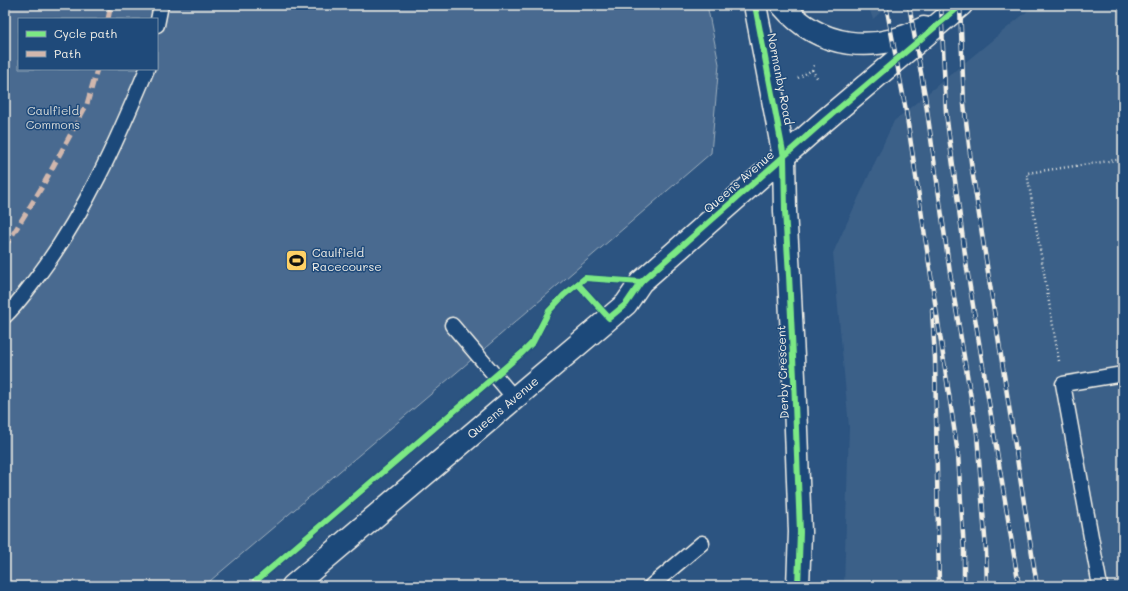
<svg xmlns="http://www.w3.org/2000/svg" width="1128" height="591" font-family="Mali,sans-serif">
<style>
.built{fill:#3b6088}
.green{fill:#496b90;stroke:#9eaebc;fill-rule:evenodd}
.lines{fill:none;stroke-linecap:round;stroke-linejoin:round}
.service-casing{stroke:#f4f1e8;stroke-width:17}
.minor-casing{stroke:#f4f1e8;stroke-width:25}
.tertiary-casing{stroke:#f4f1e8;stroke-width:25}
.path{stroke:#f4f1e8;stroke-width:2.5;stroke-dasharray:1 3;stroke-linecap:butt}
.service{stroke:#1f4a7a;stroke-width:14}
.minor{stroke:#1f4a7a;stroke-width:22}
.tertiary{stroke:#1f4a7a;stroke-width:22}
.rail-casing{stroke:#f4f1e8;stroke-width:4.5}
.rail{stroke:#1f4a7a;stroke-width:3;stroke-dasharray:9;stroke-linecap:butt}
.quiet{stroke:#d1b7ad;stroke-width:5;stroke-dasharray:10 5;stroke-linecap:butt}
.cycleway-casing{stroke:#1f4a7a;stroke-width:8}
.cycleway{stroke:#7ce984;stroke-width:6}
.labels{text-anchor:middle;stroke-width:3;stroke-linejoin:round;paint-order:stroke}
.street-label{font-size:12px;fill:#f4f1e8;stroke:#1f4a7a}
.park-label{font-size:12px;fill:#dadddb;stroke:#1f4a7a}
.poi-label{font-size:12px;fill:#f4f1e8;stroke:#1f4a7a;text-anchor:start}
</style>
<rect width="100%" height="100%" fill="#2c5481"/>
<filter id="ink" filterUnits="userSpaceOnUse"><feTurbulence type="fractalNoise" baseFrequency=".025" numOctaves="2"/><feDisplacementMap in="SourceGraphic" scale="8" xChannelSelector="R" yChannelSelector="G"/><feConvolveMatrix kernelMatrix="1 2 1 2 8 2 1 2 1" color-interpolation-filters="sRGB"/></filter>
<g filter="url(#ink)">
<!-- built -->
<g class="built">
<path d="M868,5H889L873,19Z"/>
<path d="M1035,5H1122L1120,24L1123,27V586H844L849,427L833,253L894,121Z"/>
</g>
<!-- green -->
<path class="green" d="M5,5H707L719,64L711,153L463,367L204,586H5ZM19,19H157V69H19Z"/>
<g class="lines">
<defs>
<g id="service">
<path d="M157,25L161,5"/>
<path d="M5,316C18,304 27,290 38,276C85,213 117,141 147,69"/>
<path d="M452,325L515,399"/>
<path d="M651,586L702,543"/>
<path d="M1100,586L1063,384L1123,374"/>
</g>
<path id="minor" d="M784,157L785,211L789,275L794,378L800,532L798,586"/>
<g id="tertiary">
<path d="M755,5L784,157"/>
<path d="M782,5C820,49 874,54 924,28"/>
<path d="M293,586L626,304L641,282L824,121L961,5"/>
</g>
</defs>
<!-- service casing -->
<use href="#service" class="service-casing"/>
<!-- minor casing -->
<use href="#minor" class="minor-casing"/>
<!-- tertiary casing -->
<use href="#tertiary" class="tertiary-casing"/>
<!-- path -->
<g class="path">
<path d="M812,70L818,79"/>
<path d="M798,78L812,70L815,63"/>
<path d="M1059,361L1027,173L1123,159"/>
</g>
<!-- service -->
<use href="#service" class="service"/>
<!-- minor -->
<use href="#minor" class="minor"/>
<!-- tertiary -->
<use href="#tertiary" class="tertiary"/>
<defs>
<g id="rail">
<path d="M886,5L906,111L958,454L964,551V586"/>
<path d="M909,5L925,96L950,273L977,434L986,550L987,586"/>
<path d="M941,5L946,112L949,136L967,269L1019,586"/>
<path d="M960,5L964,104L972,170L1037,586"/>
<path d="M932,310L935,358L939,586"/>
</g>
</defs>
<!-- rail casing -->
<use href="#rail" class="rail-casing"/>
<!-- rail -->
<use href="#rail" class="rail"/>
<!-- quiet -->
<g class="quiet">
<path d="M108,19L111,5"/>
<path d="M5,247L42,187L87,104L97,69"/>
</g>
<defs>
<g id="cycleway">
<path d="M755,5L784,157L785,211L789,275L794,378L800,532L798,586"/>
<path d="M578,284L609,318L626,304L641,282L824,121L961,5"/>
<path d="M250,586L522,353L533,342L549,311L564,295L585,278L641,282"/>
</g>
</defs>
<!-- cycleway casing -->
<use href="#cycleway" class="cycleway-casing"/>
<!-- cycleway -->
<use href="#cycleway" class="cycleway"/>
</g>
</g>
<!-- icons -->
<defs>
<symbol id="stadium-square" viewBox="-11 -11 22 22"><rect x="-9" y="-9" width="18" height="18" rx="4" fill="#ffd166" stroke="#1f4a7a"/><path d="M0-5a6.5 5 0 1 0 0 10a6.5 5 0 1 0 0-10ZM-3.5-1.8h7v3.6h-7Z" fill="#111"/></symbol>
</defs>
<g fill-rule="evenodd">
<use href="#stadium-square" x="284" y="248" width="25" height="25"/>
</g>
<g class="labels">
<!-- street labels -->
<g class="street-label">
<text transform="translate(780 79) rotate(79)" y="4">Normanby Road</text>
<text transform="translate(739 182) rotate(-41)" y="4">Queens Avenue</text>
<text transform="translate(783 372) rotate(-92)" y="4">Derby Crescent</text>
<text transform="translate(503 408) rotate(-40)" y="4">Queens Avenue</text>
</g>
<!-- park labels -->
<g class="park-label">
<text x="53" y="115">Caulfield<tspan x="53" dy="14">Commons</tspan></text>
</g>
<!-- poi labels -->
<g class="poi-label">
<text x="312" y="257">Caulfield<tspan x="312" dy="14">Racecourse</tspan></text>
</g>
</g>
<!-- margin -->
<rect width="1128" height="591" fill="none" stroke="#1f4a7a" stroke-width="20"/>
<rect x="10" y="10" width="1108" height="571" fill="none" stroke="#f4f1e8" stroke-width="1.5" filter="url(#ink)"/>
<!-- legend -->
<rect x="18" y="18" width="140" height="52" fill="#1f4a7a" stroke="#748da6"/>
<rect x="26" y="31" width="20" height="6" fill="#7ce984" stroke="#748da6"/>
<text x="54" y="38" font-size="12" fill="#f4f1e8">Cycle path</text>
<rect x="26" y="51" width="20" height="6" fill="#d1b7ad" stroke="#748da6"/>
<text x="54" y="58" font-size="12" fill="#f4f1e8">Path</text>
</svg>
